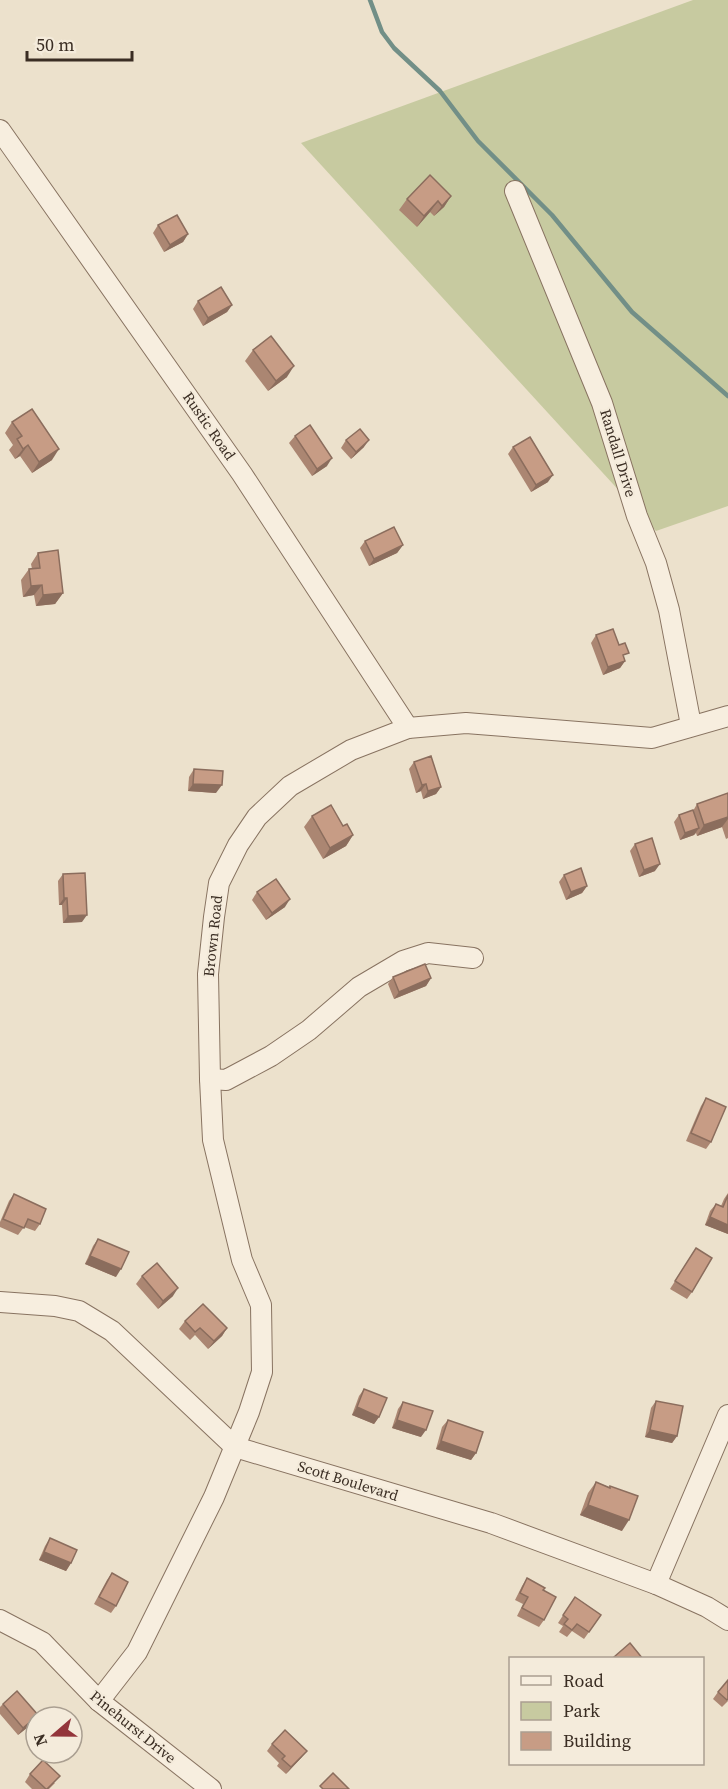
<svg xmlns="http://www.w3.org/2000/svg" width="728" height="1789" font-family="'Source Serif 4',serif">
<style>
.green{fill:#c7caa0}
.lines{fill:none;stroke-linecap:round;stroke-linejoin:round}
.stream{stroke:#728f87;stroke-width:4.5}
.minor-casing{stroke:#887361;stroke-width:22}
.minor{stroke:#f7eedf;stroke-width:20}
.wall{fill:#ab8672}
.shaded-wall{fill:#8b6d5d}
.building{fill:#c79c85;stroke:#8b6d5d;stroke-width:1.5}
.labels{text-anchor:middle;stroke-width:4.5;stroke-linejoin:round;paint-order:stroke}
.street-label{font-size:15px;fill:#3a2d23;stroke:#f4ebdb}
</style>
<rect width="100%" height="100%" fill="#ece1cc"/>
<!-- green -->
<path class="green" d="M693,0H728V506L656,531L301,143Z"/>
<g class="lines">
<!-- stream -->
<path class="stream" d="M370,0L382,32L394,48L440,91L478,141L552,215L632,312L728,396"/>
<defs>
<g id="minor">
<path d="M0,130L242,474L408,728"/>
<path d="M515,191L602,403L637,516L656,563L669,610L691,725"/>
<path d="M210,1079L226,1080L271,1056L309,1030L359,987L403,961L428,953L473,958"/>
<path d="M0,1302L55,1306L79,1311L112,1331L235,1447L491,1523L656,1584L707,1607L728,1620"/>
<path d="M656,1584L728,1415"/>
<path d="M0,1620L42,1642L99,1701L211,1789"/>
<path d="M99,1701L137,1652L214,1497L249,1412L262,1372L261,1305L242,1260L213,1140L210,1079L208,974L214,917L219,883L238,845L257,817L290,786L351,750L408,728L466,723L652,738L728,716"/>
</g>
</defs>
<!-- minor casing -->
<use href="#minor" class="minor-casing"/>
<!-- minor -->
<use href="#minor" class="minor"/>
</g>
<!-- wall -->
<g class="wall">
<path d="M451,196L444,207L434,216L430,212L417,227L399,210L407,199Z"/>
<path d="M158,225L188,234L183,242L164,252L153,233Z"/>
<path d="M198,301L232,305L227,312L203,326L193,309Z"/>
<path d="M253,350L287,377L268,391L245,361Z"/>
<path d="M12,422L52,460L32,473L20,456L15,459L9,450L13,445L5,433Z"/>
<path d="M295,436L327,466L312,476L289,443Z"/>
<path d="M346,440L364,447L351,459L341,448Z"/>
<path d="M513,447L548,482L531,492L508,454Z"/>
<path d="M365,541L403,545L397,553L369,566L360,548Z"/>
<path d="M38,553L63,593L55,604L36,606L34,595L23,597L21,580L29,569H32L31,564Z"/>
<path d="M596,635L619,645L625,661L620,668L603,675L591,643Z"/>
<path d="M414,762L441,787L436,794L423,799L421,791L416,793L409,769Z"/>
<path d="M194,769L216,793L188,791L189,777Z"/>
<path d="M728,793V838L726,839L722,827L697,836L696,833L694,835L680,840L674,822L679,815L693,811L697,804Z"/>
<path d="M312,816L343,826L353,835L346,846L323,859L304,827Z"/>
<path d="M635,844L655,871L639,877L630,851Z"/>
<path d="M63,874L82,922L63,923L62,905H59L58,881Z"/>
<path d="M564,875L587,886L582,893L566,900L559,882Z"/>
<path d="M257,892L285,907L266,920L252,900Z"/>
<path d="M393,977L431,978L426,986L394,999L388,984Z"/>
<path d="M706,1098L711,1142L706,1149L686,1141L701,1106Z"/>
<path d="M728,1193V1234L705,1225L710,1211L716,1204L721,1206L724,1199Z"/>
<path d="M14,1194L40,1224L35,1231L24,1227L18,1235L0,1227V1222L9,1201Z"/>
<path d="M98,1239L116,1277L85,1264L93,1246Z"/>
<path d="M696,1248L692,1292L687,1299L670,1289Z"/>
<path d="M142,1276L173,1296L158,1309L136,1284Z"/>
<path d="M185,1321L227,1328L222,1336L208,1349L195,1335L190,1340L179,1329Z"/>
<path d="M364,1389L379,1417L374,1424L352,1415L359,1396Z"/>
<path d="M656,1401L677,1436L672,1443L645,1437L651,1408Z"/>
<path d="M403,1402L421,1437L392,1428L398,1409Z"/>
<path d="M448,1420L476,1453L471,1460L436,1449L442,1427Z"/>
<path d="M596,1482L609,1487L610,1486L622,1531L580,1515L588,1493Z"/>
<path d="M50,1538L71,1563L66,1571L39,1560L45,1546Z"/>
<path d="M112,1573L116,1606L111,1613L94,1604L107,1580Z"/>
<path d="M527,1578L543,1590L544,1620L539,1627L517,1616L523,1604L515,1600L522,1586Z"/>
<path d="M575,1597L601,1615L584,1639L572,1631L567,1637L559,1632L563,1626L558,1623Z"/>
<path d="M718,1692L728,1701L722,1707L713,1699Z"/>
<path d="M3,1704L38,1715L33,1723L18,1735L0,1714V1707Z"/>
<path d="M272,1744L307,1751L301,1758L286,1774L277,1766L279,1763L267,1751Z"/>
<path d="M30,1774L55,1783L49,1789H32L25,1782Z"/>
</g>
<!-- shaded-wall -->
<g class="shaded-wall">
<path d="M451,196L444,207L434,216L442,206Z"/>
<path d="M438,201L430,212L417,227L424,216Z"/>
<path d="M188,234L183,242L164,252L170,245Z"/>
<path d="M232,305L227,312L203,326L208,318Z"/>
<path d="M294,366L287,377L268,391L276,381Z"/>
<path d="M369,440L364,447L351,459L356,452Z"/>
<path d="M28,445L20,456L15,459L23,449Z"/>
<path d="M59,449L52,460L32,473L39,462Z"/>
<path d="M332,458L327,466L312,476L317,469Z"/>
<path d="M553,475L548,482L531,492L536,485Z"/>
<path d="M403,545L397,553L369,566L374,559Z"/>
<path d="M42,585L34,595L23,597L31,586Z"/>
<path d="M63,593L55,604L36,606L43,595Z"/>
<path d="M625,661L620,668L603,675L608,667Z"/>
<path d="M193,784L222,785L216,793L188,791Z"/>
<path d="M426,784L421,791L416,793L422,785Z"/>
<path d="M441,787L436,794L423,799L428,791Z"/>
<path d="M728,817V819L722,827L697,836L704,825Z"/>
<path d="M699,828L694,835L680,840L685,833Z"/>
<path d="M353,835L346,846L323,859L330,848Z"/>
<path d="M660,864L655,871L639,877L644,870Z"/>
<path d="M587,886L582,893L566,900L571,892Z"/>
<path d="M64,898H67L62,905H59Z"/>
<path d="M290,899L285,907L266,920L272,913Z"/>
<path d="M87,915L82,922L63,923L68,916Z"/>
<path d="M431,978L426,986L394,999L399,992Z"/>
<path d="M710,1217L728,1225V1234L705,1225Z"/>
<path d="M90,1256L121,1269L116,1277L85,1264Z"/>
<path d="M178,1288L173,1296L158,1309L163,1301Z"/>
<path d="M227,1328L222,1336L208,1349L214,1341Z"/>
<path d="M357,1407L379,1417L374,1424L352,1415Z"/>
<path d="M397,1420L426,1430L421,1437L392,1428Z"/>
<path d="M650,1430L677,1436L672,1443L645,1437Z"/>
<path d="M441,1441L476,1453L471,1460L436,1449Z"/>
<path d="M588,1505L629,1520L622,1531L580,1515Z"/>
<path d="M44,1552L71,1563L66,1571L39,1560Z"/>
<path d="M38,1715L33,1723L18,1735L23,1728Z"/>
<path d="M307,1751L301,1758L286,1774L291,1767Z"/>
</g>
<!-- building -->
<g class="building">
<path d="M430,175L451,196L442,206L438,201L424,216L407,199Z"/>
<path d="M177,215L188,234L170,245L158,225Z"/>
<path d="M221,287L232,305L208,318L198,301Z"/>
<path d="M271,336L294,366L276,381L253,350Z"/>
<path d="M32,409L59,449L39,462L28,445L23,449L17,439L22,436L12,422Z"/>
<path d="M310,425L332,458L317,469L295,436Z"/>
<path d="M360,429L369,440L356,452L346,440Z"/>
<path d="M530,437L553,475L536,485L513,447Z"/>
<path d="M394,527L403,545L374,559L365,541Z"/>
<path d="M58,550L63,593L43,595L42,585L31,586L29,569L40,568L38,553Z"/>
<path d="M613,629L619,645L625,643L629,653L623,655L625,661L608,667L596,635Z"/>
<path d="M431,756L441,787L428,791L426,784L422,785L414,762Z"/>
<path d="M194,769L223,771L222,785L193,784Z"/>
<path d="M728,793V817L704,825L697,804Z"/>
<path d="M331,805L343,826L347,824L353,835L330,848L312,816Z"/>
<path d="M693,810L699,828L685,833L679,815Z"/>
<path d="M652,838L660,864L644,870L635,844Z"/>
<path d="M581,868L587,886L571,892L564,875Z"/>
<path d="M85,873L87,915L68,916L67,898H64L63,874Z"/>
<path d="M276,879L290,899L272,913L257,892Z"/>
<path d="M425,964L431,978L399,992L393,977Z"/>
<path d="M706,1098L726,1107L711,1142L691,1133Z"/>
<path d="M14,1194L46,1209L40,1224L28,1219L24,1228L3,1219Z"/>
<path d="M728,1195V1225L710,1217L716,1204L723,1207Z"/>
<path d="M98,1239L129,1252L121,1269L90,1256Z"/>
<path d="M696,1248L712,1258L692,1292L675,1281Z"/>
<path d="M157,1263L178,1288L163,1301L142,1276Z"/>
<path d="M203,1304L227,1328L214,1341L200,1328L195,1332L185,1321Z"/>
<path d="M364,1389L387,1398L379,1417L357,1407Z"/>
<path d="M656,1401L683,1406L677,1436L650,1430Z"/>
<path d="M403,1402L433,1411L426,1430L397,1420Z"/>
<path d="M448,1420L483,1432L476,1453L441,1441Z"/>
<path d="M596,1482L610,1488V1486L638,1496L629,1520L588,1505Z"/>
<path d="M50,1538L77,1550L71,1563L44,1552Z"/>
<path d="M112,1573L128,1582L116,1606L99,1597Z"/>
<path d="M527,1578L545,1588L543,1590L556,1597L544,1620L522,1608L528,1597L520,1593Z"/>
<path d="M575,1597L601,1615L589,1632L577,1624L572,1630L564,1624L568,1619L563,1615Z"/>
<path d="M630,1643L643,1659H616L614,1657Z"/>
<path d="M728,1680V1699L727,1700L718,1692Z"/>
<path d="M17,1691L38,1715L23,1728L3,1704Z"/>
<path d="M285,1730L307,1751L291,1767L282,1759L285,1756L272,1744Z"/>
<path d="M43,1760L60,1776L47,1789H46L30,1774Z"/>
<path d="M333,1773L349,1789H323L320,1786Z"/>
</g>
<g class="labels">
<!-- street labels -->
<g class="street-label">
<text transform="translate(209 426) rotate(55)" y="5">Rustic Road</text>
<text transform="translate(618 453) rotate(73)" y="5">Randall Drive</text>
<text transform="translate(213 936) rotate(-84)" y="5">Brown Road</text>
<text transform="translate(348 1481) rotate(17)" y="5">Scott Boulevard</text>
<text transform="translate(133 1727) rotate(39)" y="5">Pinehurst Drive</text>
</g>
</g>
<!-- legend -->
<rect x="509" y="1657" width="195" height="108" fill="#f4ebdb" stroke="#aa9f91" stroke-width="1.5"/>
<rect x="521" y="1676" width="30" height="9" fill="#f7eedf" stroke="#aa9f91" stroke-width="1.5"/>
<text x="563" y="1687" font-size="18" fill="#3a2d23">Road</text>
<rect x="521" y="1702" width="30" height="18" fill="#c7caa0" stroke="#aa9f91" stroke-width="1.5"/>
<text x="563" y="1717" font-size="18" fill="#3a2d23">Park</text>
<rect x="521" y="1732" width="30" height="18" fill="#c79c85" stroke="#aa9f91" stroke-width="1.5"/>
<text x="563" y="1747" font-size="18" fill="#3a2d23">Building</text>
<!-- north arrow -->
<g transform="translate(54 1735) rotate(250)"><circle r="28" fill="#f4ebdb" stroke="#aa9f91" stroke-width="1.5"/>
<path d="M0-4.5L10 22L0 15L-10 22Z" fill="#93353b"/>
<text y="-9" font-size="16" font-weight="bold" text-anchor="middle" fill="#3a2d23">N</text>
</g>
<!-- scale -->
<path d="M27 51v9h105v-9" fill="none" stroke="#3a2d23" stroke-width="3"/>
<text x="36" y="51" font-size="18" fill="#3a2d23" stroke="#f4ebdb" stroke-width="4.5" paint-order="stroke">50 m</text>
</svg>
